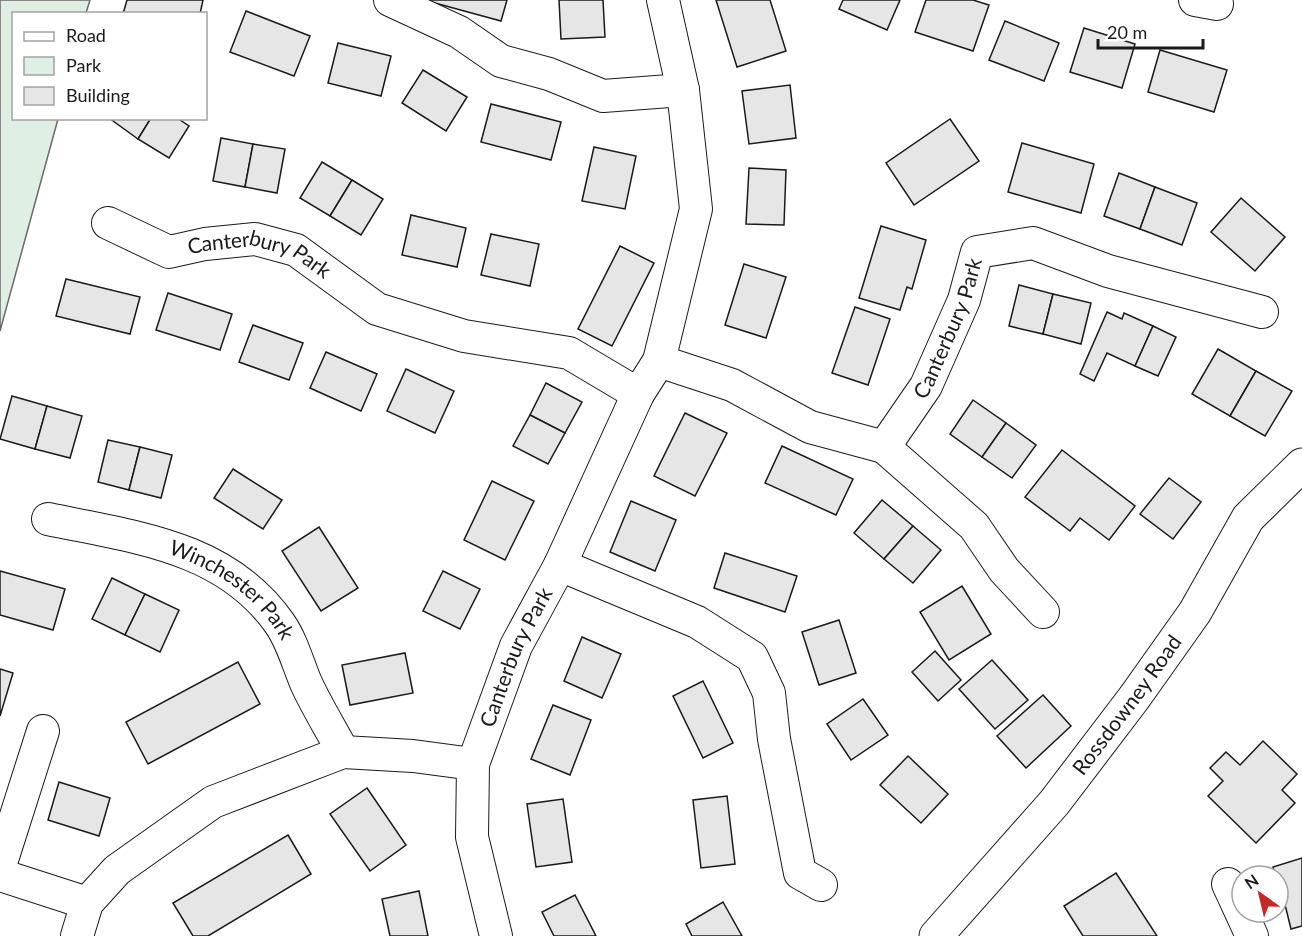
<svg xmlns="http://www.w3.org/2000/svg" width="1302" height="936" font-family="Lato,sans-serif">
<style>
.green{fill:#e0efe3;stroke:#6a6a6a;stroke-width:1.5}
.building{fill:#e6e6e6;stroke:#1a1a1a;stroke-width:1.5}
.lines{fill:none;stroke-linecap:round;stroke-linejoin:round}
.minor-casing{stroke:#1a1a1a;stroke-width:34}
.tertiary-casing{stroke:#1a1a1a;stroke-width:35}
.minor{stroke:#fff;stroke-width:32}
.tertiary{stroke:#fff;stroke-width:33}
.labels{text-anchor:middle;stroke-width:4.5;stroke-linejoin:round;paint-order:stroke}
.street-label{font-size:21px;fill:#1a1a1a;stroke:#fff}
</style>
<rect width="100%" height="100%" fill="#fff"/>
<!-- green -->
<path class="green" d="M0,0H90L86,13L14,14V118L58,119L0,331Z"/>
<!-- building -->
<g class="building">
<path d="M127,0H203L200,14H123Z"/>
<path d="M424,0H507L501,21Z"/>
<path d="M559,0H603L605,37L561,39Z"/>
<path d="M716,0H770L786,51L737,67Z"/>
<path d="M843,0H900L887,30L839,9Z"/>
<path d="M926,0H973L989,5L973,51L915,32Z"/>
<path d="M246,11L310,36L294,76L230,52Z"/>
<path d="M1005,21L1059,43L1044,81L989,60Z"/>
<path d="M1084,28L1135,44L1122,88L1070,72Z"/>
<path d="M338,43L391,56L381,96L328,83Z"/>
<path d="M1160,50L1227,70L1214,112L1148,92Z"/>
<path d="M423,70L467,97L446,131L402,103Z"/>
<path d="M790,85L796,138L749,144L742,91Z"/>
<path d="M491,104L561,122L551,160L481,142Z"/>
<path d="M109,118H151L138,139Z"/>
<path d="M151,118H177L189,126L169,158L138,139Z"/>
<path d="M950,119L979,161L914,205L886,163Z"/>
<path d="M221,138L253,144L245,187L213,181Z"/>
<path d="M1022,143L1094,164L1081,213L1008,192Z"/>
<path d="M253,144L285,149L277,193L245,187Z"/>
<path d="M594,147L636,156L625,209L582,201Z"/>
<path d="M322,162L352,180L330,216L300,198Z"/>
<path d="M749,168L786,170L784,225L746,224Z"/>
<path d="M1119,173L1155,187L1140,229L1104,216Z"/>
<path d="M352,180L383,199L361,235L330,216Z"/>
<path d="M1155,187L1197,203L1182,245L1140,229Z"/>
<path d="M1241,198L1285,237L1255,271L1211,232Z"/>
<path d="M411,215L466,228L457,267L402,255Z"/>
<path d="M881,226L926,240L912,289L907,287L900,310L859,298Z"/>
<path d="M491,234L539,244L530,286L481,275Z"/>
<path d="M620,246L654,263L612,346L578,329Z"/>
<path d="M744,264L786,277L766,338L725,325Z"/>
<path d="M66,279L140,297L130,334L56,316Z"/>
<path d="M1019,285L1053,294L1043,334L1009,326Z"/>
<path d="M168,293L232,314L220,350L156,330Z"/>
<path d="M1053,294L1091,303L1081,344L1043,334Z"/>
<path d="M855,307L890,319L868,385L832,373Z"/>
<path d="M1107,312L1122,319L1124,313L1153,326L1135,366L1107,353L1094,381L1080,374Z"/>
<path d="M253,325L303,343L289,380L239,362Z"/>
<path d="M1153,326L1176,337L1158,376L1135,366Z"/>
<path d="M1218,349L1256,371L1230,416L1192,394Z"/>
<path d="M326,352L377,374L361,411L310,388Z"/>
<path d="M406,369L454,391L435,433L387,411Z"/>
<path d="M1256,371L1292,391L1265,436L1230,416Z"/>
<path d="M546,383L582,402L565,433L530,415Z"/>
<path d="M12,396L47,406L35,449L0,439Z"/>
<path d="M973,400L1006,423L982,457L950,434Z"/>
<path d="M47,406L82,416L70,458L35,449Z"/>
<path d="M685,413L727,433L695,496L654,476Z"/>
<path d="M530,415L565,433L548,464L513,446Z"/>
<path d="M1006,423L1036,445L1012,478L982,457Z"/>
<path d="M108,440L140,447L129,490L98,482Z"/>
<path d="M782,446L853,479L836,515L765,483Z"/>
<path d="M140,447L172,455L161,498L129,490Z"/>
<path d="M1062,450L1135,506L1109,540L1080,518L1070,531L1025,497Z"/>
<path d="M233,469L282,500L263,529L214,498Z"/>
<path d="M1169,478L1201,502L1173,539L1140,514Z"/>
<path d="M492,481L534,501L505,560L464,540Z"/>
<path d="M882,500L913,526L884,559L854,533Z"/>
<path d="M631,501L676,520L655,571L610,552Z"/>
<path d="M913,526L941,550L913,583L884,559Z"/>
<path d="M319,527L358,588L321,611L282,551Z"/>
<path d="M725,553L797,576L785,612L714,588Z"/>
<path d="M0,571L65,589L53,630L0,615Z"/>
<path d="M443,571L480,589L460,629L423,611Z"/>
<path d="M112,578L145,594L125,635L92,619Z"/>
<path d="M962,586L991,634L949,660L920,612Z"/>
<path d="M145,594L179,610L160,652L125,635Z"/>
<path d="M839,620L856,673L819,685L802,632Z"/>
<path d="M582,637L621,654L602,698L564,681Z"/>
<path d="M935,651L961,680L938,701L912,672Z"/>
<path d="M405,653L413,693L350,705L342,665Z"/>
<path d="M992,660L1028,700L995,729L959,689Z"/>
<path d="M238,662L260,704L148,764L126,722Z"/>
<path d="M0,669L13,673L0,716Z"/>
<path d="M703,681L733,743L703,758L673,696Z"/>
<path d="M1043,695L1071,726L1026,768L997,736Z"/>
<path d="M863,699L888,735L851,760L827,724Z"/>
<path d="M553,705L591,720L570,775L531,759Z"/>
<path d="M1263,741L1297,774L1282,790L1295,803L1256,843L1208,796L1223,781L1210,768L1226,752L1240,765Z"/>
<path d="M908,756L948,794L921,823L880,785Z"/>
<path d="M59,782L110,798L99,836L48,820Z"/>
<path d="M367,788L406,845L370,871L330,814Z"/>
<path d="M727,796L735,864L701,868L693,800Z"/>
<path d="M563,799L572,862L536,867L527,804Z"/>
<path d="M288,835L311,874L208,936H193L173,903Z"/>
<path d="M1302,858V926L1291,929L1278,876H1275L1273,867Z"/>
<path d="M1116,873L1157,936H1083L1064,906Z"/>
<path d="M419,891L428,936H390L382,899Z"/>
<path d="M575,895L596,936H554L542,912Z"/>
<path d="M723,902L742,936H692L686,924Z"/>
</g>
<g class="lines">
<defs>
<g id="minor">
<path d="M390,0L459,32L501,61L549,74L603,96L683,90"/>
<path d="M1195,0L1217,4"/>
<path id="s1" d="M108,223L169,252L205,244L255,239L296,250L377,309L464,336L569,353L638,394"/>
<path id="s2" d="M659,361L732,385L810,427L884,447L926,386L964,300L977,252L1033,243L1108,271L1262,312"/>
<path d="M884,447L974,526L1004,570L1043,612"/>
<path id="s3" d="M48,519C134,537 226,546 280,624C292,641 298,664 306,683C317,707 331,729 343,752"/>
<path d="M560,565L697,622L752,657L769,693L774,739L800,873L821,885"/>
<path d="M0,866L43,731"/>
<path d="M0,875L87,903"/>
<path d="M1228,884L1252,936"/>
<path d="M77,936L87,903L117,870L213,802L343,752L413,756L473,764"/>
<path id="s4" d="M496,936L472,837L473,764L516,646L560,565L638,394L659,361L696,209L683,90L663,0"/>
</g>
<g id="tertiary">
<path id="s5" d="M936,936L1054,803L1134,698L1195,612L1248,518L1302,465"/>
</g>
</defs>
<!-- minor casing -->
<use href="#minor" class="minor-casing"/>
<!-- tertiary casing -->
<use href="#tertiary" class="tertiary-casing"/>
<!-- minor -->
<use href="#minor" class="minor"/>
<!-- tertiary -->
<use href="#tertiary" class="tertiary"/>
</g>
<g class="labels">
<!-- street labels -->
<g class="street-label">
<text dy="7" stroke="none"><textPath href="#s1" startOffset="162">Canterbury Park</textPath></text>
<text dy="7" stroke="none"><textPath href="#s2" startOffset="378">Canterbury Park</textPath></text>
<text dy="7" stroke="none"><textPath href="#s3" startOffset="202">Winchester Park</textPath></text>
<text dy="7" stroke="none"><textPath href="#s4" startOffset="290">Canterbury Park</textPath></text>
<text dy="7" stroke="none"><textPath href="#s5" startOffset="300">Rossdowney Road</textPath></text>
</g>
</g>
<!-- legend -->
<rect x="12" y="12" width="195" height="108" fill="#ffffff" stroke="#a3a3a3" stroke-width="1.5"/>
<rect x="24" y="32" width="30" height="9" fill="#ffffff" stroke="#a3a3a3" stroke-width="1.5"/>
<text x="66" y="42" font-size="18" fill="#1a1a1a">Road</text>
<rect x="24" y="57" width="30" height="18" fill="#e0efe3" stroke="#a3a3a3" stroke-width="1.5"/>
<text x="66" y="72" font-size="18" fill="#1a1a1a">Park</text>
<rect x="24" y="87" width="30" height="18" fill="#e6e6e6" stroke="#a3a3a3" stroke-width="1.5"/>
<text x="66" y="102" font-size="18" fill="#1a1a1a">Building</text>
<!-- north arrow -->
<g transform="translate(1260 894) rotate(326)"><circle r="28" fill="#ffffff" stroke="#a3a3a3" stroke-width="1.5"/>
<path d="M0-4.5L10 22L0 15L-10 22Z" fill="#c62828"/>
<text y="-9" font-size="16" font-weight="bold" text-anchor="middle" fill="#1a1a1a">N</text>
</g>
<!-- scale -->
<path d="M1098 39v9h105v-9" fill="none" stroke="#1a1a1a" stroke-width="3"/>
<text x="1107" y="39" font-size="18" fill="#1a1a1a" stroke="#ffffff" stroke-width="4.5" paint-order="stroke">20 m</text>
</svg>
